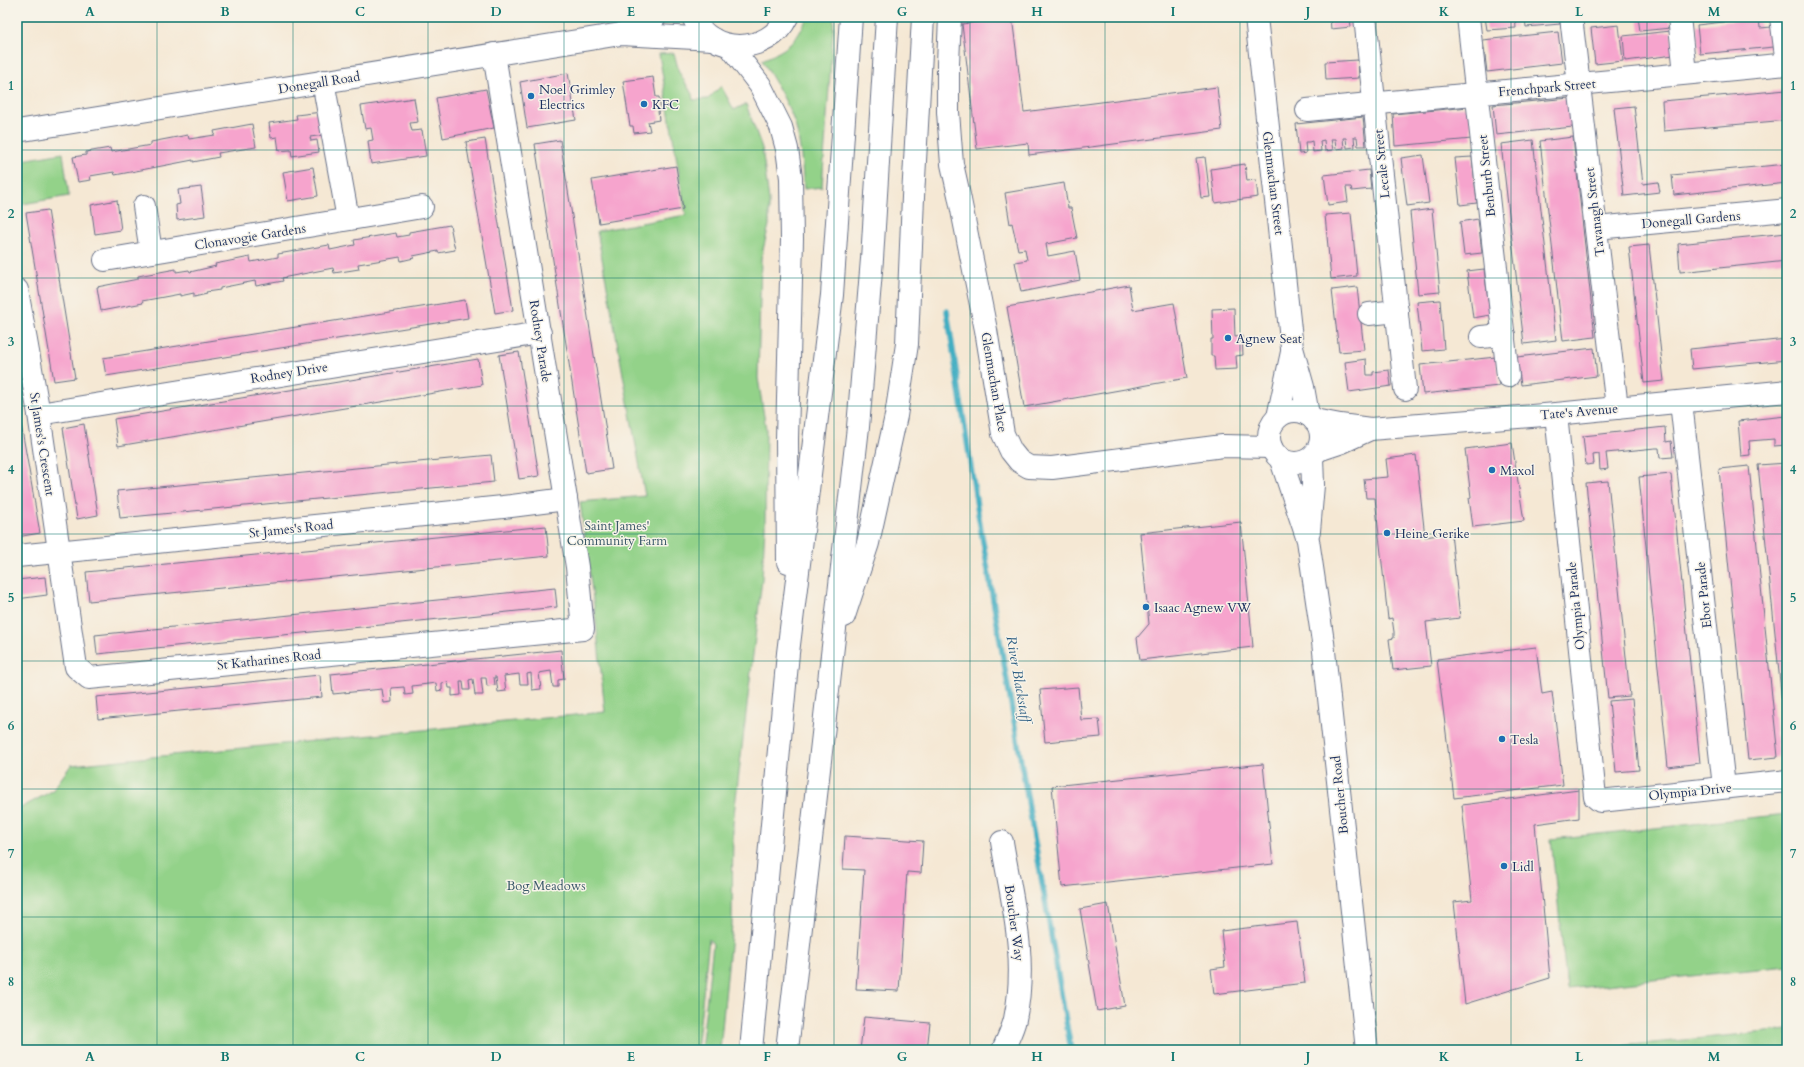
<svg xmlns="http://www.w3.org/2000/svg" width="1804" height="1067" font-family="Cardo,serif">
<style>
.green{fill:#93d289;stroke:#578074}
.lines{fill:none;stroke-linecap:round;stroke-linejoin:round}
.stream{stroke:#43aec2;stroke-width:5.5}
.building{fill:#f6a4cd}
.minor-casing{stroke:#677087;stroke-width:24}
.highway-casing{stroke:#677087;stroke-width:24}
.minor{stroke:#fff;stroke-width:22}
.highway{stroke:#fff;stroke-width:22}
.grid{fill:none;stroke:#0f766e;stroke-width:1;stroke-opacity:0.55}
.poi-dot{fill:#1f6fb2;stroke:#f7f3e8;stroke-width:1.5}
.labels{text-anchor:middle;stroke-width:3;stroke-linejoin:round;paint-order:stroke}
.street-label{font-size:13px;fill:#1b2f5e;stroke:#f7f3e8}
.poi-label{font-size:13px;fill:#1b2f5e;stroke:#f7f3e8;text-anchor:start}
.park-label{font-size:13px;fill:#395869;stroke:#f7f3e8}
.water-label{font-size:14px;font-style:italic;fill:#295b81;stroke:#f7f3e8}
.neatline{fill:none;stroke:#0f766e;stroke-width:1.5}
.grid-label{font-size:13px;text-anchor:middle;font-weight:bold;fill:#0f766e}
</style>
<rect width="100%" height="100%" fill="#f7f3e8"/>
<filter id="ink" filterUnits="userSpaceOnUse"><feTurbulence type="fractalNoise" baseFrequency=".025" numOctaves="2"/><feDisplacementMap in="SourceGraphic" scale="8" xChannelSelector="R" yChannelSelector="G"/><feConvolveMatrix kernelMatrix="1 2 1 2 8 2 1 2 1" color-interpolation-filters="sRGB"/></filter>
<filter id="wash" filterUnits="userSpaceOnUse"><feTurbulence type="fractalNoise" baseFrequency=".012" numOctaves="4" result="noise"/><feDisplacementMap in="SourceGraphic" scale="16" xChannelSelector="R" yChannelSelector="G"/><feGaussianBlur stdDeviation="0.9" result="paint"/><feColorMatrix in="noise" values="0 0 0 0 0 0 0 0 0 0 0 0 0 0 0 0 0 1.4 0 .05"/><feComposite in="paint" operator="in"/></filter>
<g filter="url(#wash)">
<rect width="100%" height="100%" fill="#f5e8d4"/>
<!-- green -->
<g class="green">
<path d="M807,17H834L822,187L804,189C802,168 801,145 795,124C787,101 774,80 762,60C787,49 797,43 807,17Z"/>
<path d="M674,53L679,72L692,94L693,100L708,99L721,86L734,110L746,104L762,148L769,200V225L761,258L758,378L766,429L765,527L762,579L733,823L732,925L720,1050H701L713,944L709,939L697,1050H17V810L52,791L71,765L605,712L596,621L580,502L645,496L597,231L686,215L659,54Z"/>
<path d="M63,153L69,196L17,205V161Z"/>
<path d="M1787,814V966L1567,989L1551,839Z"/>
<path d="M1787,1030V1050H1580Z"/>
</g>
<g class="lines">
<!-- stream -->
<path class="stream" d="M947,311L978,513L1071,1050"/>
</g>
<g id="blocks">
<!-- building -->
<g class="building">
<path d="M1012,17L1024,112L1217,87L1222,130L1029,155L1028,143L977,149L962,24Z"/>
<path d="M1330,17H1350L1351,27L1331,29Z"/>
<path d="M1485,17H1515L1516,28L1487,30Z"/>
<path d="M1525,17H1559L1560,24L1526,27Z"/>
<path d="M1638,17H1670L1671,28L1640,31Z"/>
<path d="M1759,18L1760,28L1772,27L1774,47L1700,54L1697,25Z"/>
<path d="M1619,25L1623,61L1595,64L1591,28Z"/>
<path d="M1671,31L1674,55L1625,61L1623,36Z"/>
<path d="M1558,32L1562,63L1487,72L1483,40Z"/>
<path d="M1358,60L1359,78L1326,80L1325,62Z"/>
<path d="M568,73L576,120L527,128L520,82Z"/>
<path d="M653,77L656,97H659L661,111H658L659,120L648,122L650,131L634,133L633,126H630L623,81Z"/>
<path d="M486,89L494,128L443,138L436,98Z"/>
<path d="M1787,90V120L1664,131L1662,101Z"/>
<path d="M414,98L418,122L410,123L412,131L422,130L426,156L371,164L368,141L373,140L371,128L365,129L361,106Z"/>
<path d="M1570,98L1573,127L1496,135L1493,105Z"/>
<path d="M1634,106L1643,184L1658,182L1660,192L1624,196L1614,108Z"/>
<path d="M1469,107L1472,139L1395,146L1393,114Z"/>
<path d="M322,112L325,135L310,137L311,141L317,140L319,152L292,156L291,150L279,151L277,137L271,138L269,123L297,119L296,115Z"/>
<path d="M1363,117L1366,146H1358L1357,137H1354L1355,147L1347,148L1346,138H1343L1344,148L1336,149L1335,139H1331L1333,150L1325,151L1324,140L1320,141L1321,151L1313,152L1312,141L1309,142H1305L1306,153L1299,154L1296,124Z"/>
<path d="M252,124L256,147L218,153L219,157L193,162V160L115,175L114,172L90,176L91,180L78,182L73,157L86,155V152L110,148L111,152L151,145V142L188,135L189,139L215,135L214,131Z"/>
<path d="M1573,137L1595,337L1563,341L1540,141Z"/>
<path d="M485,139L513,310L495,313L466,142Z"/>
<path d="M560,140L612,469L586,473L535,144Z"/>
<path d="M1533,140L1556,340L1524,344L1501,144Z"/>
<path d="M1423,155L1429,203L1407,206L1401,158Z"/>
<path d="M1205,157L1210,197L1201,198L1196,158Z"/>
<path d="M1472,157L1477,203L1460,205L1455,158Z"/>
<path d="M1245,164L1247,181L1256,180L1258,197L1215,203L1211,169Z"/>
<path d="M1787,164V183L1674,195L1672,175Z"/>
<path d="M676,166L683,209L599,223L592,180Z"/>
<path d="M313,167L318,196L288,201L283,172Z"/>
<path d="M1369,170L1371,189L1352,191L1351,187H1346L1348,202L1328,205L1324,175Z"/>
<path d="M1064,183L1068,208H1071L1077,238L1046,244L1048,256L1075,251L1080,280L1021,292L1015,262L1027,260L1025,249L1018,250L1012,223L1010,224L1005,193Z"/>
<path d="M201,187L205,216L177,220L176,205L180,204L178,190Z"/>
<path d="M117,200L121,230L95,234L91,205Z"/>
<path d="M1432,209L1440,292L1418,294L1410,212Z"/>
<path d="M48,210L75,378L54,381L26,213Z"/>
<path d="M1351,213L1357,276L1331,279L1325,215Z"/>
<path d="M1478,219L1482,253L1464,255L1460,222Z"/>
<path d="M450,225L455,250L438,253V251L413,256L414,258L401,261L400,257L371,262L358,264L359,269L334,273L333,268L282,278L283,281L256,286L255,281L220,288V290L206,292L207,294L194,297V293L180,296V294L142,301L143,303L101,311L97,287L138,279V276L176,269V272L189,270L190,272L216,266L215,264L250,257L251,262L278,257V254L329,245L330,250L355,245L354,240L396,233L397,237L409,235V232Z"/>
<path d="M1787,233V261L1680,272L1678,244Z"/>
<path d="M1649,245L1664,381L1644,383L1629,247Z"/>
<path d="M1484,269L1490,315L1473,318L1467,271Z"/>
<path d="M1129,285L1133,310L1174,303L1187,378L1024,407L1007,307Z"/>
<path d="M1357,287L1364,350L1339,352L1332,290Z"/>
<path d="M465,300L468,318L106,376L103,358Z"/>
<path d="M1440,300L1444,349L1422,351L1417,302Z"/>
<path d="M1234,308L1235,337L1242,336L1243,355L1236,356L1237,369L1215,370L1214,356H1211V339H1213L1212,309Z"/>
<path d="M1787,339V360L1692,369L1690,349Z"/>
<path d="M1594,348L1597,376L1521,385L1517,357Z"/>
<path d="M519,352L539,476L519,479L499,355Z"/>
<path d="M1496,357L1499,386L1423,394L1420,365Z"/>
<path d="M478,359L482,385L118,446L114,419Z"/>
<path d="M1366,359L1367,375H1373V372L1389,370L1391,386L1349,392L1345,362Z"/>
<path d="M17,401L40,533L17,537Z"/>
<path d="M1786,416L1787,445L1774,446V439L1749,441L1750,455L1741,456L1738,421Z"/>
<path d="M84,424L98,515L77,519L63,428Z"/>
<path d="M1665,427L1666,442L1671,441L1673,457L1660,458L1659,448H1655L1606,453L1608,469L1600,470L1599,454L1593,455L1594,464L1586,465L1583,436Z"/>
<path d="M1512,443L1524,521L1473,527L1469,498L1471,497L1465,449Z"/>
<path d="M491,455L494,482L120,518L117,491Z"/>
<path d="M1416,455L1425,537L1451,533L1460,618L1426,622L1431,666L1393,670L1389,639L1394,638V632L1392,618L1388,619L1375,498H1366L1364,479L1388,477L1386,459Z"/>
<path d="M1787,463V742H1786L1758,465Z"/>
<path d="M1749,466L1778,757L1748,760L1719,469Z"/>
<path d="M1671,474L1700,763L1668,767L1639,477Z"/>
<path d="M1608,481L1630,696L1608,698L1586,483Z"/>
<path d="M1241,522L1253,647L1140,660L1137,638L1149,624L1140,533Z"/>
<path d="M546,526L549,556L89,601L86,572Z"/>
<path d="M45,577L47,595L17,599V580Z"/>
<path d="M555,588L557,607L97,654L95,635Z"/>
<path d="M1536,647L1542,694L1552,692L1563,785L1454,798L1437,659Z"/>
<path d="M561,650L564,679L558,680V687H553L551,671L539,673L541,689L532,690L531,673L527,674L528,684H520L519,674L504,676L506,691L498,692L496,677H494L495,685L487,686L486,678H481L483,695H475L473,679L469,680L470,690H464L463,681H460L461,695L452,696V688H449L448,682L442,683V690L437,691L436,683L412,686L413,694L405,695L404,687L391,688L392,702L384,703L382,689L333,694L331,674Z"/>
<path d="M320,675L322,697L98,719L96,697Z"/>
<path d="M1078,687L1081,720L1099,719L1101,737L1045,742L1040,690Z"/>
<path d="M1632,699L1639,770L1616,772L1609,701Z"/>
<path d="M1263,764L1273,864L1062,887L1052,786Z"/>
<path d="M1579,790V818L1535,824L1550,978L1465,1004L1454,902L1472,900L1462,805Z"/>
<path d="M845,836L923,841L921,873L907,872L899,991L856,989L864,870L843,869Z"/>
<path d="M1108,904L1125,1006L1097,1011L1080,909Z"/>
<path d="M1297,922L1305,983L1214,994L1211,969L1225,967L1221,931Z"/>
<path d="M864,1017L930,1023L927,1050H860Z"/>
</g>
</g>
</g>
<g filter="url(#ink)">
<use href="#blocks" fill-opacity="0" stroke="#677087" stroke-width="1"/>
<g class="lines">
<defs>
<g id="minor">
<path d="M693,17C710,56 769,55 787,17"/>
<path d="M950,17L948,64V112L952,164L959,195L986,330L1003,434L1011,451L1019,461L1029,467L1052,468L1223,446L1271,447"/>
<path d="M1256,17L1292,348L1303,387L1308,415"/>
<path d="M1365,17L1405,389"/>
<path d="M1468,17L1508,376"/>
<path d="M1571,17L1617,408"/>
<path d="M1679,17L1685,73"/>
<path d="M1781,17L1787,64"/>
<path d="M623,33L655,17"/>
<path d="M323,81L348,219"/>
<path d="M1307,110L1787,64"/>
<path d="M17,131L621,34L713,39"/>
<path d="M144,206L151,252"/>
<path d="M1596,228L1787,210"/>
<path d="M105,260L422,207"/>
<path d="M17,290L39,414L76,667L89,678L583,629L577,567L494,54"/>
<path d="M1369,314L1397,311"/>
<path d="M1481,337L1504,335"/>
<path d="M1683,402L1682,411L1724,787"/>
<circle cx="1295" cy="437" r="26"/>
<path d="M39,414L540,333"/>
<path d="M1556,414L1595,797L1600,801L1787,781"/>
<path d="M1278,417L1292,352"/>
<path d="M1314,420L1340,425L1370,429L1556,414L1787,391"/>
<path d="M1318,450L1342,442L1370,429"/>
<path d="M1281,460L1308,540L1323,642L1367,1050"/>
<path d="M1309,531L1313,485L1312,457"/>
<path d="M17,556L503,507L566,499"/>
<path d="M1002,842C1012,902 1028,958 1015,1019C1013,1029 1007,1040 1003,1050"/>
</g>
<g id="highway">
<path d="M730,46L760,85L781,127L787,149L791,178L792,239L787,439L788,562"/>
<path d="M844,616L868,543L896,416L907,344L913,197L923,17"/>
<path d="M751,1050L788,653L832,295L851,17"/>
<path d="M787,1050L858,427L872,259L887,17"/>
</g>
</defs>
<!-- minor casing -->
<use href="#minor" class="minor-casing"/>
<!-- highway casing -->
<use href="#highway" class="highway-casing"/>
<!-- minor -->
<use href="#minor" class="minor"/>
<!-- highway -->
<use href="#highway" class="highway"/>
</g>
</g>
<!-- grid -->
<path class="grid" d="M157,17V1050M293,17V1050M428,17V1050M564,17V1050M699,17V1050M834,17V1050M970,17V1050M1105,17V1050M1240,17V1050M1376,17V1050M1511,17V1050M1647,17V1050M17,150H1787M17,278H1787M17,406H1787M17,534H1787M17,661H1787M17,789H1787M17,917H1787"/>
<!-- markers -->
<g class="poi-dot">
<circle cx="531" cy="96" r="4"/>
<circle cx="644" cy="104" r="4"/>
<circle cx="1228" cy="338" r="4"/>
<circle cx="1492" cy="470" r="4"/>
<circle cx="1387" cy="533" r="4"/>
<circle cx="1146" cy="607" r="4"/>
<circle cx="1502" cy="739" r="4"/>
<circle cx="1504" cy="866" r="4"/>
</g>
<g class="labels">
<!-- street labels -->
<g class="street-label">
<text transform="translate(319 82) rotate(-9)" y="5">Donegall Road</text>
<text transform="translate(1547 87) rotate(-5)" y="5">Frenchpark Street</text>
<text transform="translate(1381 164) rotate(-96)" y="5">Lecale Street</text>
<text transform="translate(1486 176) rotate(-96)" y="5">Benburb Street</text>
<text transform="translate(1274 183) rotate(83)" y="5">Glenmachan Street</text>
<text transform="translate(1594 212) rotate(-97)" y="5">Tavanagh Street</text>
<text transform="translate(1691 219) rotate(-5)" y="5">Donegall Gardens</text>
<text transform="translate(250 236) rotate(-9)" y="5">Clonavogie Gardens</text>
<text transform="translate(541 341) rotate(81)" y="5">Rodney Parade</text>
<text transform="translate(289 372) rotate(-9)" y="5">Rodney Drive</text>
<text transform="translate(995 382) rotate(80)" y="5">Glenmachan Place</text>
<text transform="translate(1579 411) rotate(-5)" y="5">Tate's Avenue</text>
<text transform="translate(43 444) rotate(81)" y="5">St James's Crescent</text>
<text transform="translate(291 528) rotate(-6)" y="5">St James's Road</text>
<text transform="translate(1703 595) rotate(-96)" y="5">Ebor Parade</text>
<text transform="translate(1575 606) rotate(-96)" y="5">Olympia Parade</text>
<text transform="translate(269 659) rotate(-6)" y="5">St Katharines Road</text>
<text transform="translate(1690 791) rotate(-6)" y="5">Olympia Drive</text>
<text transform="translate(1339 795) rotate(-96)" y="5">Boucher Road</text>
<text transform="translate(1015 923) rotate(82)" y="5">Boucher Way</text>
</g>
<!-- poi labels -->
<g class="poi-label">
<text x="539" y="94">Noel Grimley<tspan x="539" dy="15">Electrics</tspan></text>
<text x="652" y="109">KFC</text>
<text x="1236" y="343">Agnew Seat</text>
<text x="1500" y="475">Maxol</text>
<text x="1395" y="538">Heine Gerike</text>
<text x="1154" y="612">Isaac Agnew VW</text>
<text x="1510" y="744">Tesla</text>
<text x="1512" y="871">Lidl</text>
</g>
<!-- park labels -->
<g class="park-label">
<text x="617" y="530">Saint James'<tspan x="617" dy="15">Community Farm</tspan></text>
<text x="546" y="890">Bog Meadows</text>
</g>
<!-- water labels -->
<g class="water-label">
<text transform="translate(1019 679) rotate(80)" y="5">River Blackstaff</text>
</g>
</g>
<!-- margin -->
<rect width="1804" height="1067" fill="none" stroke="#f7f3e8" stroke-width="44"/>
<rect x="22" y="22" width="1760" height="1023" class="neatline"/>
<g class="grid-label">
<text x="90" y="16">A</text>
<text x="225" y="16">B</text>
<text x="360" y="16">C</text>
<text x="496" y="16">D</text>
<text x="631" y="16">E</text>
<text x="767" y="16">F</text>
<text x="902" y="16">G</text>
<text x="1037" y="16">H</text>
<text x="1173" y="16">I</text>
<text x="1308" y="16">J</text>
<text x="1444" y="16">K</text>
<text x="1579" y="16">L</text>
<text x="1714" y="16">M</text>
<text x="11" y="90">1</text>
<text x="1793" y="90">1</text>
<text x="11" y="218">2</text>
<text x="1793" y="218">2</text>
<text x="11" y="346">3</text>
<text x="1793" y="346">3</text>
<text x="11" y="474">4</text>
<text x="1793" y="474">4</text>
<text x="11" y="602">5</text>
<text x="1793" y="602">5</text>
<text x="11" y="730">6</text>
<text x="1793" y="730">6</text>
<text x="11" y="858">7</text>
<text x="1793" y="858">7</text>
<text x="11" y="986">8</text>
<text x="1793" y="986">8</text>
<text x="90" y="1061">A</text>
<text x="225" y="1061">B</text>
<text x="360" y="1061">C</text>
<text x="496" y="1061">D</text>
<text x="631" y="1061">E</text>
<text x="767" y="1061">F</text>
<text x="902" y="1061">G</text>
<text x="1037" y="1061">H</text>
<text x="1173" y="1061">I</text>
<text x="1308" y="1061">J</text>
<text x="1444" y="1061">K</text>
<text x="1579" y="1061">L</text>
<text x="1714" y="1061">M</text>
</g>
</svg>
